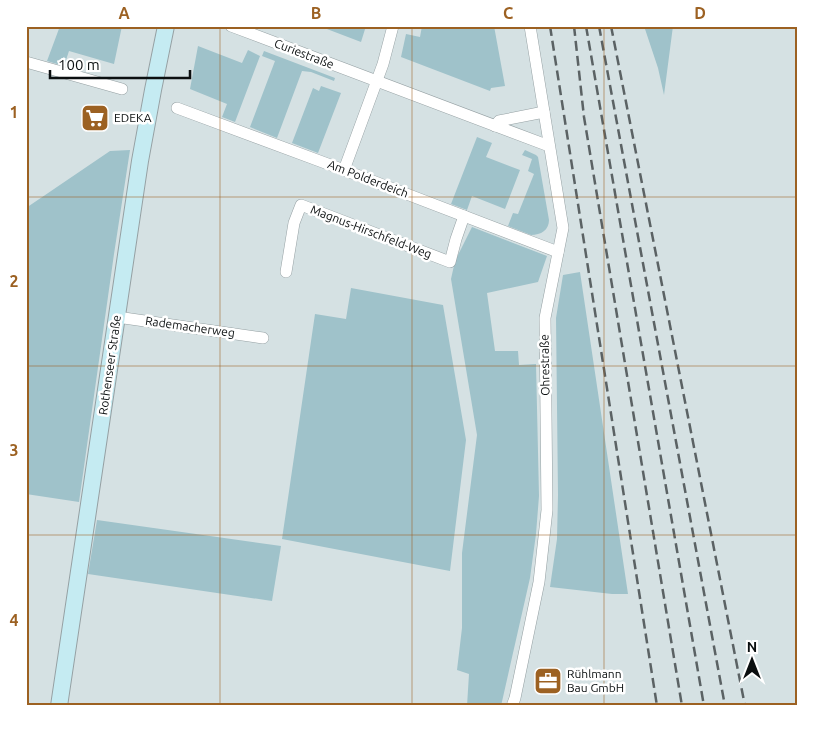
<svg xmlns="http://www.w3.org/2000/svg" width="824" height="732" font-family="Ubuntu,sans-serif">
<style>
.green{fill:#9fc2ca}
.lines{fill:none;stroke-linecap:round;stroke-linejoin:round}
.street-casing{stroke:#95a0a3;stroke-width:12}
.secondary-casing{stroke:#95a0a3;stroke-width:18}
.street{stroke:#fff;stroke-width:11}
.secondary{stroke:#c5ebf2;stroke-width:16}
.rail{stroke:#5b6264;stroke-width:2.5;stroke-dasharray:10 5;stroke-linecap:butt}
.grid{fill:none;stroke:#9c6122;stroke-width:1;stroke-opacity:0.55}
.labels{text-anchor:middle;stroke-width:5;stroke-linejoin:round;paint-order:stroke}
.street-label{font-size:12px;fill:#0b0f10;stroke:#fff}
.poi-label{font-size:12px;fill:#0b0f10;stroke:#fff;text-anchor:start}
.neatline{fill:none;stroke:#9c6122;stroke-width:2}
.grid-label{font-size:16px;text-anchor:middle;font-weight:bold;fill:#9c6122}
</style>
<rect width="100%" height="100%" fill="#d5e1e3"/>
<!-- green -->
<g class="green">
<path d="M60,26H122L114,64L69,51L64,66L47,61Z"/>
<path d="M319,26H366L361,42Z"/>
<path d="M422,26H494L505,86L491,88L490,91L401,57L406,34L420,37Z"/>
<path d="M644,26H673L664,95L658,68Z"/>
<path d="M198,46L242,63L248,50L260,56L235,122L222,117L227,104L190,89Z"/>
<path d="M264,51L335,78L334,81L311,72L302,71L277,138L250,127L275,61L262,56Z"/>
<path d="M321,86L341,93L318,153L292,143L313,88L319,91Z"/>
<path d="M477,137L492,143L486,157L520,170L505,209L472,196L467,210L451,204Z"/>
<path d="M130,150L114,254L79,502L26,494V208L110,151Z"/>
<path d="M525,150L536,155L538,157L549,220C549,230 541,235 531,235L508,226L513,213L518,214L534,174L528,171L532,159L522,155Z"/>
<path d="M472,227L547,256L538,282L487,293L495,351H518L519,365L536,364L539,496L536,534L530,578L501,706H467L469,674L457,670L462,628V553L477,435L451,279L455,261Z"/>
<path d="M580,272L628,594H612L550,587L557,539L558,495L556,318L563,275Z"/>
<path d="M351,288L443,305L466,440L450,571L282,539L315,314L346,319Z"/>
<path d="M97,520L281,546L272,601L88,574Z"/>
</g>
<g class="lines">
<defs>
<g id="street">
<path d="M231,26L549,146"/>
<path d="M26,62L122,89"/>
<path d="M177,108L344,170L558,252"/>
<path d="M495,126L499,121L544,112"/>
<path d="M344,170L383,64L393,26"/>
<path d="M286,272L294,223L301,205L450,262L456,239L464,216"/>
<path d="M117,317L263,338"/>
<path d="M512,706L515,698L539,582L547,510L545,318L563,228L530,26"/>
</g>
<path id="secondary" d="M59,706L140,161L153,90L166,26"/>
</defs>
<!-- street casing -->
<use href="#street" class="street-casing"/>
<!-- secondary casing -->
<use href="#secondary" class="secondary-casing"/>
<!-- street -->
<use href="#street" class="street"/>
<!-- secondary -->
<use href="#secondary" class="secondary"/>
<!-- rail -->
<g class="rail">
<path d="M550,26L657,706"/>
<path d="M574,26L584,117L682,706"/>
<path d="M586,26L704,706"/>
<path d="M599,26L725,706"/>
<path d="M611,26L745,706"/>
</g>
</g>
<!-- grid -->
<path class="grid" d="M220,26V706M412,26V706M604,26V706M26,197H798M26,366H798M26,535H798"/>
<!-- icons -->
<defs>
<symbol id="supermarket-square" viewBox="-11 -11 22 22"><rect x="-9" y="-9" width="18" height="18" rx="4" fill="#9c6122" stroke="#fff"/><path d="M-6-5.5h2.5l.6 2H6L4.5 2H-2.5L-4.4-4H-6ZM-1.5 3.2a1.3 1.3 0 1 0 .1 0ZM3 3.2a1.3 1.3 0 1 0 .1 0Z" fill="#fff"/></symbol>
<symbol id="office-square" viewBox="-11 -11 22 22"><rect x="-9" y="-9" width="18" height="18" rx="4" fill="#9c6122" stroke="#fff"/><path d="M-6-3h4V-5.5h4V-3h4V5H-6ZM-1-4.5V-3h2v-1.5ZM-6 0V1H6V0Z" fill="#fff"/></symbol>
</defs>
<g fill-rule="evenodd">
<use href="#supermarket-square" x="79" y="102" width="32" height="32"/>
<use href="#office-square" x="532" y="665" width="32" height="32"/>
</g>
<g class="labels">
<!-- street labels -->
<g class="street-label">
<text transform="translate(304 54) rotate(21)" y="4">Curiestraße</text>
<text transform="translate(368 179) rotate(21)" y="4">Am Polderdeich</text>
<text transform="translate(371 232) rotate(21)" y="4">Magnus-Hirschfeld-Weg</text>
<text transform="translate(190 327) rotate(8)" y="4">Rademacherweg</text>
<text transform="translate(110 365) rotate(-82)" y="4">Rothenseer Straße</text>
<text transform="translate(545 365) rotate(-91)" y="4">Ohrestraße</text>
</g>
<!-- poi labels -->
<g class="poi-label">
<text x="114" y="122">EDEKA</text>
<text x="567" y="678">Rühlmann<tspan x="567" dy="14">Bau GmbH</tspan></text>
</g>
</g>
<!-- border -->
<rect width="824" height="732" fill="none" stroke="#ffffff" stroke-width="55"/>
<!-- north arrow -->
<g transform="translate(752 660)" stroke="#ffffff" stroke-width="4" paint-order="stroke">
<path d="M0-4L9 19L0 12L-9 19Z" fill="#0b0f10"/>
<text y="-8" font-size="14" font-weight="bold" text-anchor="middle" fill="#0b0f10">N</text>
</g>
<!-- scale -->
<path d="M50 70v8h140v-8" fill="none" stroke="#0b0f10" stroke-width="2.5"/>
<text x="58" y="70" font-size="15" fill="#0b0f10" stroke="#ffffff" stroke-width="4" paint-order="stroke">100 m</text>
<rect x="28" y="28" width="768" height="676" class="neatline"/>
<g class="grid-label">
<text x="124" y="19">A</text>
<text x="316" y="19">B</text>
<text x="508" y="19">C</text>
<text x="700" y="19">D</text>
<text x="14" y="118">1</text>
<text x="14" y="287">2</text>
<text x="14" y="456">3</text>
<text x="14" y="626">4</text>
</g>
</svg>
